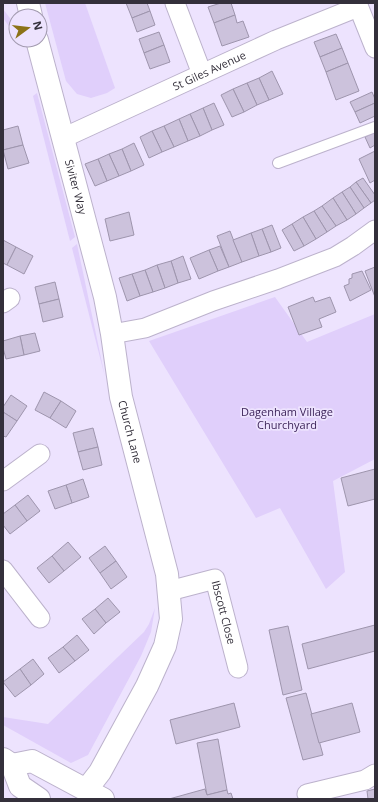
<svg xmlns="http://www.w3.org/2000/svg" width="378" height="802" font-family="'Open Sans',sans-serif">
<style>
.green{fill:#e0cffb}
.building{fill:#ccc2dc;stroke:#9e95ad}
.lines{fill:none;stroke-linecap:round;stroke-linejoin:round}
.service-casing{stroke:#bcb2cc;stroke-width:12}
.minor-casing{stroke:#bcb2cc;stroke-width:21}
.tertiary-casing{stroke:#bcb2cc;stroke-width:24}
.secondary-casing{stroke:#bcb2cc;stroke-width:24}
.service{stroke:#fff;stroke-width:10}
.minor{stroke:#fff;stroke-width:19}
.tertiary{stroke:#fff;stroke-width:22}
.secondary{stroke:#fff;stroke-width:22}
.labels{text-anchor:middle;stroke-width:3.5;stroke-linejoin:round;paint-order:stroke}
.street-label{font-size:11px;fill:#34303b;stroke:#ede3fe}
.park-label{font-size:11px;fill:#381f55;stroke:#ede3fe}
</style>
<rect width="100%" height="100%" fill="#ede3fe"/>
<!-- green -->
<g class="green">
<path d="M45,3H85L115,88L107,93L91,98L77,94L66,81Z"/>
<path d="M3,9L16,26V36L3,18Z"/>
<path d="M37,93L75,237L70,241L33,96Z"/>
<path d="M77,244L105,377L72,248Z"/>
<path d="M275,297L307,342L375,314V459L333,481L345,572L326,589L280,508L256,518L149,341Z"/>
<path d="M155,608L151,632L141,656L88,755L71,763L3,725V717L48,724L144,632L149,624Z"/>
</g>
<!-- building -->
<g class="building">
<path d="M126,3H147L150,11L132,18Z"/>
<path d="M221,3H231L235,15L214,23L208,7Z"/>
<path d="M150,11L155,25L137,32L132,18Z"/>
<path d="M235,15L237,23L243,21L249,37L222,46L214,23Z"/>
<path d="M159,32L164,45L144,53L139,39Z"/>
<path d="M336,34L342,48L320,57L314,42Z"/>
<path d="M164,45L170,62L150,69L144,53Z"/>
<path d="M342,48L348,63L326,72L320,57Z"/>
<path d="M348,63L359,91L336,100L326,72Z"/>
<path d="M272,71L283,94L269,100L259,78Z"/>
<path d="M259,78L269,100L257,105L247,83Z"/>
<path d="M247,83L257,105L244,112L233,89Z"/>
<path d="M233,89L244,112L232,117L221,95Z"/>
<path d="M372,92L375,99V103L355,112L350,102Z"/>
<path d="M214,103L224,125L212,130L203,108Z"/>
<path d="M375,103V116L360,123L355,112Z"/>
<path d="M203,108L212,130L200,136L190,114Z"/>
<path d="M190,114L200,136L188,141L179,119Z"/>
<path d="M179,119L188,141L174,147L164,126Z"/>
<path d="M18,126L23,145L3,150V130Z"/>
<path d="M164,126L174,147L162,152L152,131Z"/>
<path d="M152,131L162,152L149,158L140,137Z"/>
<path d="M375,132V145L370,148L365,137Z"/>
<path d="M134,143L144,165L131,171L122,149Z"/>
<path d="M23,145L29,163L8,169L3,150Z"/>
<path d="M122,149L131,171L119,176L109,154Z"/>
<path d="M375,151V180L370,183L359,159Z"/>
<path d="M109,154L119,176L107,181L98,159Z"/>
<path d="M98,159L107,181L95,186L85,164Z"/>
<path d="M363,178L375,195V200L371,203L356,182Z"/>
<path d="M356,182L371,203L364,208L350,187Z"/>
<path d="M350,187L364,208L356,214L342,192Z"/>
<path d="M342,192L356,214L347,220L333,198Z"/>
<path d="M333,198L347,220L336,226L322,206Z"/>
<path d="M322,206L336,226L327,232L314,211Z"/>
<path d="M314,211L327,232L316,239L303,217Z"/>
<path d="M129,212L134,235L110,241L105,219Z"/>
<path d="M303,217L316,239L304,246L292,224Z"/>
<path d="M292,224L304,246L294,251L282,230Z"/>
<path d="M272,225L281,248L271,252L262,229Z"/>
<path d="M262,229L271,252L259,256L251,233Z"/>
<path d="M230,231L242,262L229,267L217,236Z"/>
<path d="M251,233L259,256L242,262L233,240Z"/>
<path d="M3,240L16,247L7,265L3,263Z"/>
<path d="M220,246L229,267L218,271L209,250Z"/>
<path d="M16,247L33,256L24,274L7,265Z"/>
<path d="M209,250L218,271L199,279L190,258Z"/>
<path d="M183,256L191,279L178,283L171,261Z"/>
<path d="M171,261L178,283L165,288L157,265Z"/>
<path d="M157,265L165,288L153,292L145,270Z"/>
<path d="M375,267V297L365,271Z"/>
<path d="M145,270L153,292L140,296L132,274Z"/>
<path d="M362,271L371,290L350,301L344,286L349,284V279L352,278V274Z"/>
<path d="M132,274L140,296L127,301L119,278Z"/>
<path d="M55,282L59,299L39,304L35,287Z"/>
<path d="M313,297L315,302L330,297L336,312L319,319L322,327L299,335L288,307Z"/>
<path d="M59,299L63,317L43,322L39,304Z"/>
<path d="M35,333L40,351L24,355L20,336Z"/>
<path d="M20,336L24,355L6,359L3,348V341Z"/>
<path d="M44,392L61,401L50,418L35,410Z"/>
<path d="M11,395L27,406L17,421L3,412V407Z"/>
<path d="M61,401L76,411L66,428L50,418Z"/>
<path d="M3,412L17,421L6,437L3,436Z"/>
<path d="M93,428L98,447L78,452L73,433Z"/>
<path d="M98,447L102,465L83,470L78,452Z"/>
<path d="M375,469V499L348,506L341,478Z"/>
<path d="M83,479L89,497L72,503L66,485Z"/>
<path d="M66,485L72,503L55,509L48,491Z"/>
<path d="M28,495L40,511L27,521L15,505Z"/>
<path d="M15,505L27,521L10,534L3,525V514Z"/>
<path d="M68,542L81,557L64,571L52,556Z"/>
<path d="M105,546L116,561L100,573L89,558Z"/>
<path d="M52,556L64,571L49,583L37,568Z"/>
<path d="M116,561L127,577L111,589L100,573Z"/>
<path d="M108,598L120,612L106,623L95,609Z"/>
<path d="M95,609L106,623L94,634L82,619Z"/>
<path d="M375,625V651L308,669L302,644Z"/>
<path d="M288,626L302,690L283,695L269,630Z"/>
<path d="M77,635L89,650L75,661L63,647Z"/>
<path d="M63,647L75,661L59,673L48,658Z"/>
<path d="M33,659L44,674L31,685L20,669Z"/>
<path d="M20,669L31,685L15,697L3,682Z"/>
<path d="M306,693L323,755L303,760L286,698Z"/>
<path d="M234,703L240,727L176,744L170,720Z"/>
<path d="M352,703L360,732L319,743L311,714Z"/>
<path d="M218,739L227,790L207,795L197,743Z"/>
<path d="M205,789L207,795L227,790L228,794L231,793L233,799H169Z"/>
<path d="M375,789V799H368L367,791Z"/>
</g>
<g class="lines">
<defs>
<path id="service" d="M278,163L375,127"/>
<g id="minor">
<path d="M175,3L202,74"/>
<path d="M357,3L375,48"/>
<path id="s1" d="M63,138L276,40L358,7"/>
<path d="M3,303L10,298"/>
<path d="M112,334L145,328L213,301L278,279L335,257L353,246L375,230"/>
<path d="M3,481L40,454"/>
<path d="M3,570L40,618"/>
<path id="s2" d="M169,591L215,579L238,668"/>
<path d="M307,794L365,780L375,774"/>
</g>
<g id="tertiary">
<path d="M28,3L31,16"/>
<path id="s3" d="M37,40L105,297L112,334L121,397L167,574L171,619L165,646L147,686L100,772L86,790"/>
</g>
<g id="secondary">
<path d="M3,759L12,765L20,786L39,799"/>
<path d="M12,765L32,761L103,799"/>
</g>
</defs>
<!-- service casing -->
<use href="#service" class="service-casing"/>
<!-- minor casing -->
<use href="#minor" class="minor-casing"/>
<!-- tertiary casing -->
<use href="#tertiary" class="tertiary-casing"/>
<!-- secondary casing -->
<use href="#secondary" class="secondary-casing"/>
<!-- service -->
<use href="#service" class="service"/>
<!-- minor -->
<use href="#minor" class="minor"/>
<!-- tertiary -->
<use href="#tertiary" class="tertiary"/>
<!-- secondary -->
<use href="#secondary" class="secondary"/>
</g>
<g class="labels">
<!-- street labels -->
<g class="street-label">
<text dy="4" stroke="none"><textPath href="#s1" startOffset="161">St Giles Avenue</textPath></text>
<text dy="4" stroke="none"><textPath href="#s3" startOffset="152">Siviter Way</textPath></text>
<text dy="4" stroke="none"><textPath href="#s3" startOffset="403">Church Lane</textPath></text>
<text dy="4" stroke="none"><textPath href="#s2" startOffset="82">Ibscott Close</textPath></text>
</g>
<!-- park labels -->
<g class="park-label">
<text x="287" y="416">Dagenham Village<tspan x="287" dy="13">Churchyard</tspan></text>
</g>
</g>
<!-- border -->
<rect width="378" height="802" fill="none" stroke="#34303b" stroke-width="8"/>
<!-- north arrow -->
<g transform="translate(28 28) rotate(75)"><circle r="19" fill="#ede3fe" stroke="#a39bb0"/>
<path d="M0-3L7 15L0 10L-7 15Z" fill="#8c7317"/>
<text y="-6" font-size="11" font-weight="bold" text-anchor="middle" fill="#34303b">N</text>
</g>
</svg>
